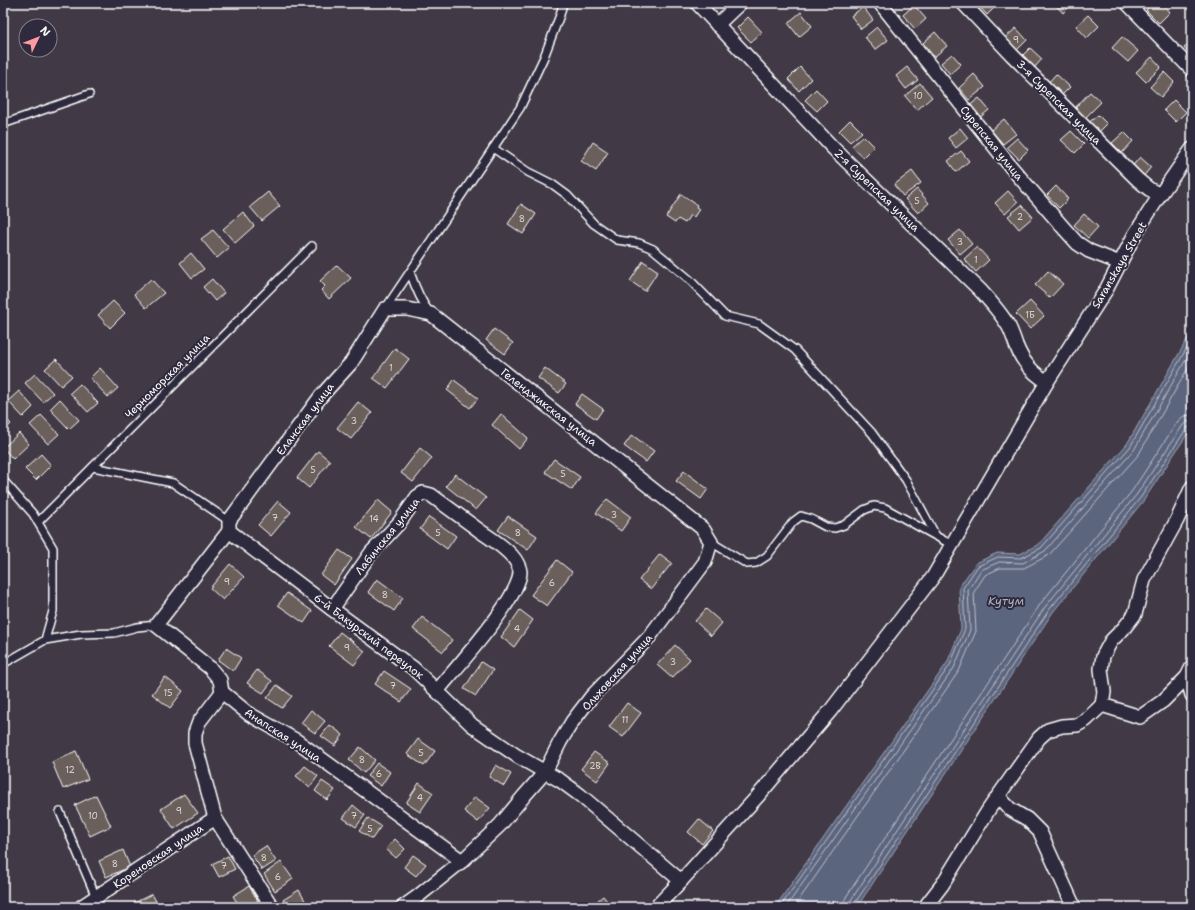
<svg xmlns="http://www.w3.org/2000/svg" width="1195" height="910" font-family="'Shantell Sans',sans-serif">
<style>
.water{fill:#5c657e;stroke:#9da3b2}
.lines{fill:none;stroke-linecap:round;stroke-linejoin:round}
.shore{stroke:#bec1cb;stroke-width:1}
.building{fill:#6b5f5a;stroke:#fff}
.service-casing{stroke:#fff;stroke-width:10}
.minor-casing{stroke:#fff;stroke-width:16}
.service{stroke:#2f2a3d;stroke-width:7}
.minor{stroke:#2f2a3d;stroke-width:13}
.labels{text-anchor:middle;stroke-width:4;stroke-linejoin:round;paint-order:stroke}
.number-label{font-size:9px;fill:#dad7d6}
.street-label{font-size:11px;fill:#fff;stroke:#2f2a3d}
.water-label{font-size:12px;font-style:italic;fill:#aeb2be;stroke:#2f2a3d}
</style>
<rect width="100%" height="100%" fill="#413a46"/>
<filter id="ink" filterUnits="userSpaceOnUse"><feTurbulence type="fractalNoise" baseFrequency=".025" numOctaves="2"/><feDisplacementMap in="SourceGraphic" scale="8" xChannelSelector="R" yChannelSelector="G"/><feConvolveMatrix kernelMatrix="1 2 1 2 8 2 1 2 1" color-interpolation-filters="sRGB"/></filter>
<g filter="url(#ink)">
<!-- water -->
<path class="water" d="M1192,331V427L1144,500L1053,612L857,907H775L947,663L961,629L959,587L976,563L997,553L1020,554L1038,545L1127,444Z"/>
<g class="lines">
<!-- shore -->
<g class="shore">
<path d="M780,907L950,665L965,629L963,588L978,566L998,557L1021,558L1041,548L1130,447L1192,339"/>
<path d="M786,907L954,668L970,630L968,590L981,570L999,562L1023,563L1045,551L1134,450L1192,349"/>
<path d="M794,907L959,671L976,631L974,592L985,575L1000,568H1024L1049,555L1139,454L1192,361"/>
<path d="M843,907L844,902L846,897L1041,603L1132,491L1178,421L1184,416L1192,415"/>
<path d="M849,907L851,900L1045,607L1137,494L1183,425L1187,422L1192,421"/>
<path d="M854,907L855,903L1049,610L1141,497L1187,428L1192,426"/>
</g>
</g>
<!-- building -->
<g class="building">
<path d="M982,3H997L998,4L987,15L979,6Z"/>
<path d="M1054,3H1073L1063,13Z"/>
<path d="M1153,3H1162L1170,12L1159,23L1146,10Z"/>
<path d="M914,5L926,19L915,29L903,15Z"/>
<path d="M863,7L873,20L861,29L851,16Z"/>
<path d="M801,12L812,26L799,37L788,23Z"/>
<path d="M1088,15L1099,26L1087,38L1076,26Z"/>
<path d="M748,17L762,32L751,42L737,28Z"/>
<path d="M877,27L888,40L875,50L865,37Z"/>
<path d="M1016,28L1027,40L1016,51L1004,39Z"/>
<path d="M935,32L947,46L934,57L923,43Z"/>
<path d="M1122,37L1138,51L1128,62L1112,48Z"/>
<path d="M1192,41V57L1184,48Z"/>
<path d="M1030,48L1042,59L1034,68L1022,56Z"/>
<path d="M952,54L961,64L950,74L941,63Z"/>
<path d="M1152,57L1161,67L1146,82L1136,72Z"/>
<path d="M800,67L811,79L799,91L788,79Z"/>
<path d="M907,67L918,80L906,89L896,76Z"/>
<path d="M1164,72L1174,82L1161,97L1150,87Z"/>
<path d="M974,74L985,87L969,100L959,88Z"/>
<path d="M1056,74L1070,87L1060,97L1047,84Z"/>
<path d="M920,83L932,97L917,110L905,96Z"/>
<path d="M816,89L827,101L817,111L805,100Z"/>
<path d="M1090,92L1101,102L1084,119L1074,109Z"/>
<path d="M979,98L989,110L978,119L968,107Z"/>
<path d="M1174,100L1186,112L1176,122L1164,110Z"/>
<path d="M1098,115L1107,124L1097,134L1087,124Z"/>
<path d="M1004,119L1016,134L1003,144L991,130Z"/>
<path d="M850,120L862,132L850,142L839,131Z"/>
<path d="M960,128L968,138L956,148L948,138Z"/>
<path d="M1071,131L1084,144L1075,153L1061,140Z"/>
<path d="M1124,132L1133,141L1122,153L1112,143Z"/>
<path d="M863,136L874,147L863,158L852,146Z"/>
<path d="M1017,138L1028,150L1019,159L1007,147Z"/>
<path d="M593,142L608,152L596,171L581,161Z"/>
<path d="M961,151L969,161L956,172L948,161Z"/>
<path d="M1140,157L1151,167L1142,178L1130,169Z"/>
<path d="M912,171L921,183L903,196L894,185Z"/>
<path d="M1056,186L1068,199L1059,208L1047,195Z"/>
<path d="M917,189L929,203L918,213L905,199Z"/>
<path d="M1008,191L1018,202L1005,214L995,203Z"/>
<path d="M268,192L280,206L262,221L250,207Z"/>
<path d="M681,194L697,205L696,207L699,209L694,217L690,215L685,223L678,219L675,223L666,217Z"/>
<path d="M521,204L536,214L523,234L508,224Z"/>
<path d="M1022,205L1033,217L1019,229L1008,216Z"/>
<path d="M243,212L254,226L235,243L223,229Z"/>
<path d="M1084,214L1098,227L1088,238L1074,225Z"/>
<path d="M213,230L229,248L217,258L201,239Z"/>
<path d="M960,230L972,244L960,254L948,240Z"/>
<path d="M977,247L989,260L976,272L964,259Z"/>
<path d="M191,253L204,269L192,278L180,263Z"/>
<path d="M643,261L658,271L645,291L630,281Z"/>
<path d="M337,265L351,278L329,299L321,290L325,286L320,281Z"/>
<path d="M1048,271L1063,284L1050,298L1035,285Z"/>
<path d="M151,279L164,293L146,308L134,294Z"/>
<path d="M212,279L224,293L215,301L203,287Z"/>
<path d="M113,301L125,313L110,328L98,315Z"/>
<path d="M1030,301L1044,316L1030,329L1016,314Z"/>
<path d="M494,329L513,343L505,354L486,340Z"/>
<path d="M395,348L409,359L387,388L373,378Z"/>
<path d="M56,359L72,376L61,386L45,369Z"/>
<path d="M100,368L118,388L108,397L90,378Z"/>
<path d="M545,368L566,384L559,393L538,378Z"/>
<path d="M35,374L53,393L43,402L25,383Z"/>
<path d="M454,380L478,398L470,408L447,390Z"/>
<path d="M80,384L98,403L88,412L70,393Z"/>
<path d="M19,391L33,407L23,417L8,401Z"/>
<path d="M582,394L603,409L596,419L575,404Z"/>
<path d="M60,399L79,420L69,429L50,409Z"/>
<path d="M358,402L372,413L351,439L337,428Z"/>
<path d="M501,414L528,438L519,449L492,425Z"/>
<path d="M3,415L11,424L3,432Z"/>
<path d="M41,415L59,434L48,444L30,425Z"/>
<path d="M19,433L29,444L13,459L3,448Z"/>
<path d="M632,435L654,451L646,462L624,446Z"/>
<path d="M420,448L432,458L413,482L401,473Z"/>
<path d="M318,451L330,461L309,488L297,478Z"/>
<path d="M41,454L51,465L36,480L25,469Z"/>
<path d="M554,459L580,477L572,490L545,472Z"/>
<path d="M684,471L708,489L701,499L676,481Z"/>
<path d="M455,474L486,498L476,510L446,486Z"/>
<path d="M607,499L631,517L621,531L596,513Z"/>
<path d="M378,500L392,512L371,539L356,527Z"/>
<path d="M278,501L291,512L271,536L258,525Z"/>
<path d="M508,516L537,536L528,550L498,530Z"/>
<path d="M429,517L456,536L447,549L420,529Z"/>
<path d="M339,550L352,559L334,585L321,575Z"/>
<path d="M660,554L672,563L651,589L639,580Z"/>
<path d="M557,560L572,572L547,606L531,595Z"/>
<path d="M230,564L244,577L223,600L210,588Z"/>
<path d="M377,579L403,598L394,611L368,592Z"/>
<path d="M287,593L312,611L304,623L278,605Z"/>
<path d="M706,609L722,623L711,636L695,621Z"/>
<path d="M520,610L533,620L514,647L501,637Z"/>
<path d="M422,617L452,640L443,652L413,629Z"/>
<path d="M340,632L365,651L354,665L329,646Z"/>
<path d="M675,645L690,659L672,678L657,665Z"/>
<path d="M226,648L241,658L233,671L218,660Z"/>
<path d="M481,662L493,670L476,696L464,689Z"/>
<path d="M257,670L272,681L263,693L247,683Z"/>
<path d="M384,671L411,689L401,702L375,684Z"/>
<path d="M165,677L183,691L170,708L152,694Z"/>
<path d="M277,685L292,696L282,708L267,698Z"/>
<path d="M627,703L641,713L623,737L609,727Z"/>
<path d="M311,710L325,721L315,733L301,723Z"/>
<path d="M330,725L343,735L335,746L321,736Z"/>
<path d="M418,739L435,751L424,766L407,754Z"/>
<path d="M360,747L375,760L364,773L349,760Z"/>
<path d="M76,751L88,779L63,789L52,762Z"/>
<path d="M594,752L610,763L597,781L581,769Z"/>
<path d="M377,763L390,772L381,786L367,776Z"/>
<path d="M496,765L511,774L504,786L489,777Z"/>
<path d="M305,766L318,776L310,787L296,776Z"/>
<path d="M322,781L335,790L327,800L315,791Z"/>
<path d="M419,783L433,793L420,812L406,803Z"/>
<path d="M184,794L198,813L174,829L161,809Z"/>
<path d="M96,795L111,826L90,836L75,805Z"/>
<path d="M475,797L490,808L478,822L464,811Z"/>
<path d="M353,805L365,815L356,827L343,818Z"/>
<path d="M368,818L381,826L372,839L359,831Z"/>
<path d="M699,819L713,831L702,844L688,832Z"/>
<path d="M395,839L405,849L396,858L386,849Z"/>
<path d="M266,846L276,861L262,870L252,855Z"/>
<path d="M123,850L130,867L106,877L99,861Z"/>
<path d="M413,855L426,864L416,876L404,867Z"/>
<path d="M228,856L235,869L219,877L212,864Z"/>
<path d="M281,862L293,879L275,891L264,874Z"/>
<path d="M249,886L258,901L248,907H240L233,896Z"/>
<path d="M299,890L308,906L307,907H287L283,900Z"/>
<path d="M152,894L159,907H131L130,905Z"/>
<path d="M603,896L612,907H590Z"/>
</g>
<g class="lines">
<defs>
<g id="service">
<path d="M3,124L89,94"/>
<path d="M493,148L528,172L552,184L567,195L594,224L617,240L639,243L653,249L689,279L725,316L759,324L795,350L872,433L906,480L936,536"/>
<path d="M410,272C415,287 420,300 430,313"/>
<path d="M385,309L520,108L544,57L560,15L563,3"/>
<path d="M93,467L173,483L229,521"/>
<path d="M3,480L33,514L53,548V611L45,640"/>
<path d="M38,522L312,246"/>
<path d="M711,542L747,564L756,563L767,556L793,522L801,516L811,519L826,527L835,528L844,525L864,510L874,506L885,508L952,545"/>
<path d="M3,664L45,640L81,634L114,633L137,627L156,625"/>
<path d="M60,812L96,897"/>
</g>
<g id="minor">
<path d="M697,3L833,148L980,290C991,302 1001,313 1009,327C1012,333 1014,339 1016,345C1023,363 1032,372 1047,382"/>
<path d="M880,3L1011,167L1061,225L1077,243L1089,251L1120,263"/>
<path d="M963,3L1012,55L1138,180L1149,189L1160,195"/>
<path d="M1127,3L1192,70"/>
<path d="M717,25L740,3"/>
<path d="M229,531V521L321,396L351,363L385,309H407L431,314L703,529L711,542L705,562L650,636L592,696L572,722L560,742L545,772L524,796L500,825L462,861L417,897L403,907"/>
<path d="M229,531L332,609L413,668L472,725L517,756L561,781L580,795L681,881"/>
<path d="M229,531L156,625L210,668L220,680L222,692L249,714L297,741L462,861"/>
<path d="M332,609L371,553L399,523L417,497L423,493L431,495C447,507 464,519 480,531C492,539 511,551 517,563C518,565 520,569 520,572C520,598 455,669 437,691"/>
<path d="M1192,667L1187,677L1192,695"/>
<path d="M1187,677L1163,701L1140,717L1102,705L1104,692L1101,669L1103,656L1111,641L1124,628L1135,614L1144,580L1177,520L1192,487"/>
<path d="M222,692L199,722L195,733V743L215,818L272,907"/>
<path d="M998,796L1010,809L1027,819L1040,832L1074,907"/>
<path d="M81,907L215,818"/>
<path d="M656,907L681,881L757,797L831,710L933,577L1047,382L1106,290L1135,234L1160,195L1192,149"/>
<path d="M925,907L942,885L989,809L1039,738L1048,730L1062,726L1077,725L1086,720L1102,705"/>
</g>
</defs>
<!-- service casing -->
<use href="#service" class="service-casing"/>
<!-- minor casing -->
<use href="#minor" class="minor-casing"/>
<!-- service -->
<use href="#service" class="service"/>
<!-- minor -->
<use href="#minor" class="minor"/>
</g>
</g>
<g class="labels">
<!-- number labels -->
<g class="number-label">
<text x="1016" y="43">9</text>
<text x="918" y="99">10</text>
<text x="917" y="204">5</text>
<text x="1020" y="220">2</text>
<text x="522" y="222">8</text>
<text x="960" y="245">3</text>
<text x="976" y="263">1</text>
<text x="1030" y="318">1Б</text>
<text x="391" y="371">1</text>
<text x="354" y="424">3</text>
<text x="313" y="473">5</text>
<text x="563" y="477">5</text>
<text x="614" y="518">3</text>
<text x="275" y="521">7</text>
<text x="374" y="522">14</text>
<text x="438" y="536">5</text>
<text x="518" y="536">8</text>
<text x="227" y="585">9</text>
<text x="552" y="586">6</text>
<text x="385" y="598">8</text>
<text x="517" y="632">4</text>
<text x="347" y="651">9</text>
<text x="673" y="665">3</text>
<text x="393" y="689">7</text>
<text x="168" y="696">15</text>
<text x="625" y="723">11</text>
<text x="421" y="756">5</text>
<text x="362" y="763">8</text>
<text x="595" y="769">2В</text>
<text x="70" y="773">12</text>
<text x="379" y="777">6</text>
<text x="420" y="801">4</text>
<text x="179" y="814">9</text>
<text x="93" y="819">10</text>
<text x="354" y="819">7</text>
<text x="370" y="832">5</text>
<text x="264" y="861">8</text>
<text x="115" y="867">8</text>
<text x="224" y="869">7</text>
<text x="278" y="880">6</text>
</g>
<!-- street labels -->
<g class="street-label">
<text transform="translate(1059 102) rotate(45)" y="4">3-я Сурепская улица</text>
<text transform="translate(992 143) rotate(51)" y="4">Сурепская улица</text>
<text transform="translate(877 190) rotate(44)" y="4">2-я Сурепская улица</text>
<text transform="translate(1119 265) rotate(-60)" y="4">Saranskaya Street</text>
<text transform="translate(167 376) rotate(-45)" y="4">Черноморская улица</text>
<text transform="translate(549 407) rotate(38)" y="4">Геленджикская улица</text>
<text transform="translate(305 419) rotate(-53)" y="4">Еланская улица</text>
<text transform="translate(387 536) rotate(-51)" y="4">Лабинская улица</text>
<text transform="translate(369 636) rotate(37)" y="4">6-й Бакурский переулок</text>
<text transform="translate(617 672) rotate(-48)" y="4">Ольховская улица</text>
<text transform="translate(283 735) rotate(33)" y="4">Анапская улица</text>
<text transform="translate(158 856) rotate(-34)" y="4">Кореновская улица</text>
</g>
<!-- water labels -->
<g class="water-label">
<text x="1006" y="605">Кутум</text>
</g>
</g>
<!-- margin -->
<rect width="1195" height="910" fill="none" stroke="#2f2a3d" stroke-width="16"/>
<rect x="8" y="8" width="1179" height="894" fill="none" stroke="#fff" stroke-width="1.5" filter="url(#ink)"/>
<!-- north arrow -->
<g transform="translate(38 38) rotate(47)"><circle r="19" fill="#2f2a3d" stroke="#827f8b"/>
<path d="M0-3L7 15L0 10L-7 15Z" fill="#ff9aa2"/>
<text y="-6" font-size="11" font-weight="bold" text-anchor="middle" fill="#ffffff">N</text>
</g>
</svg>
